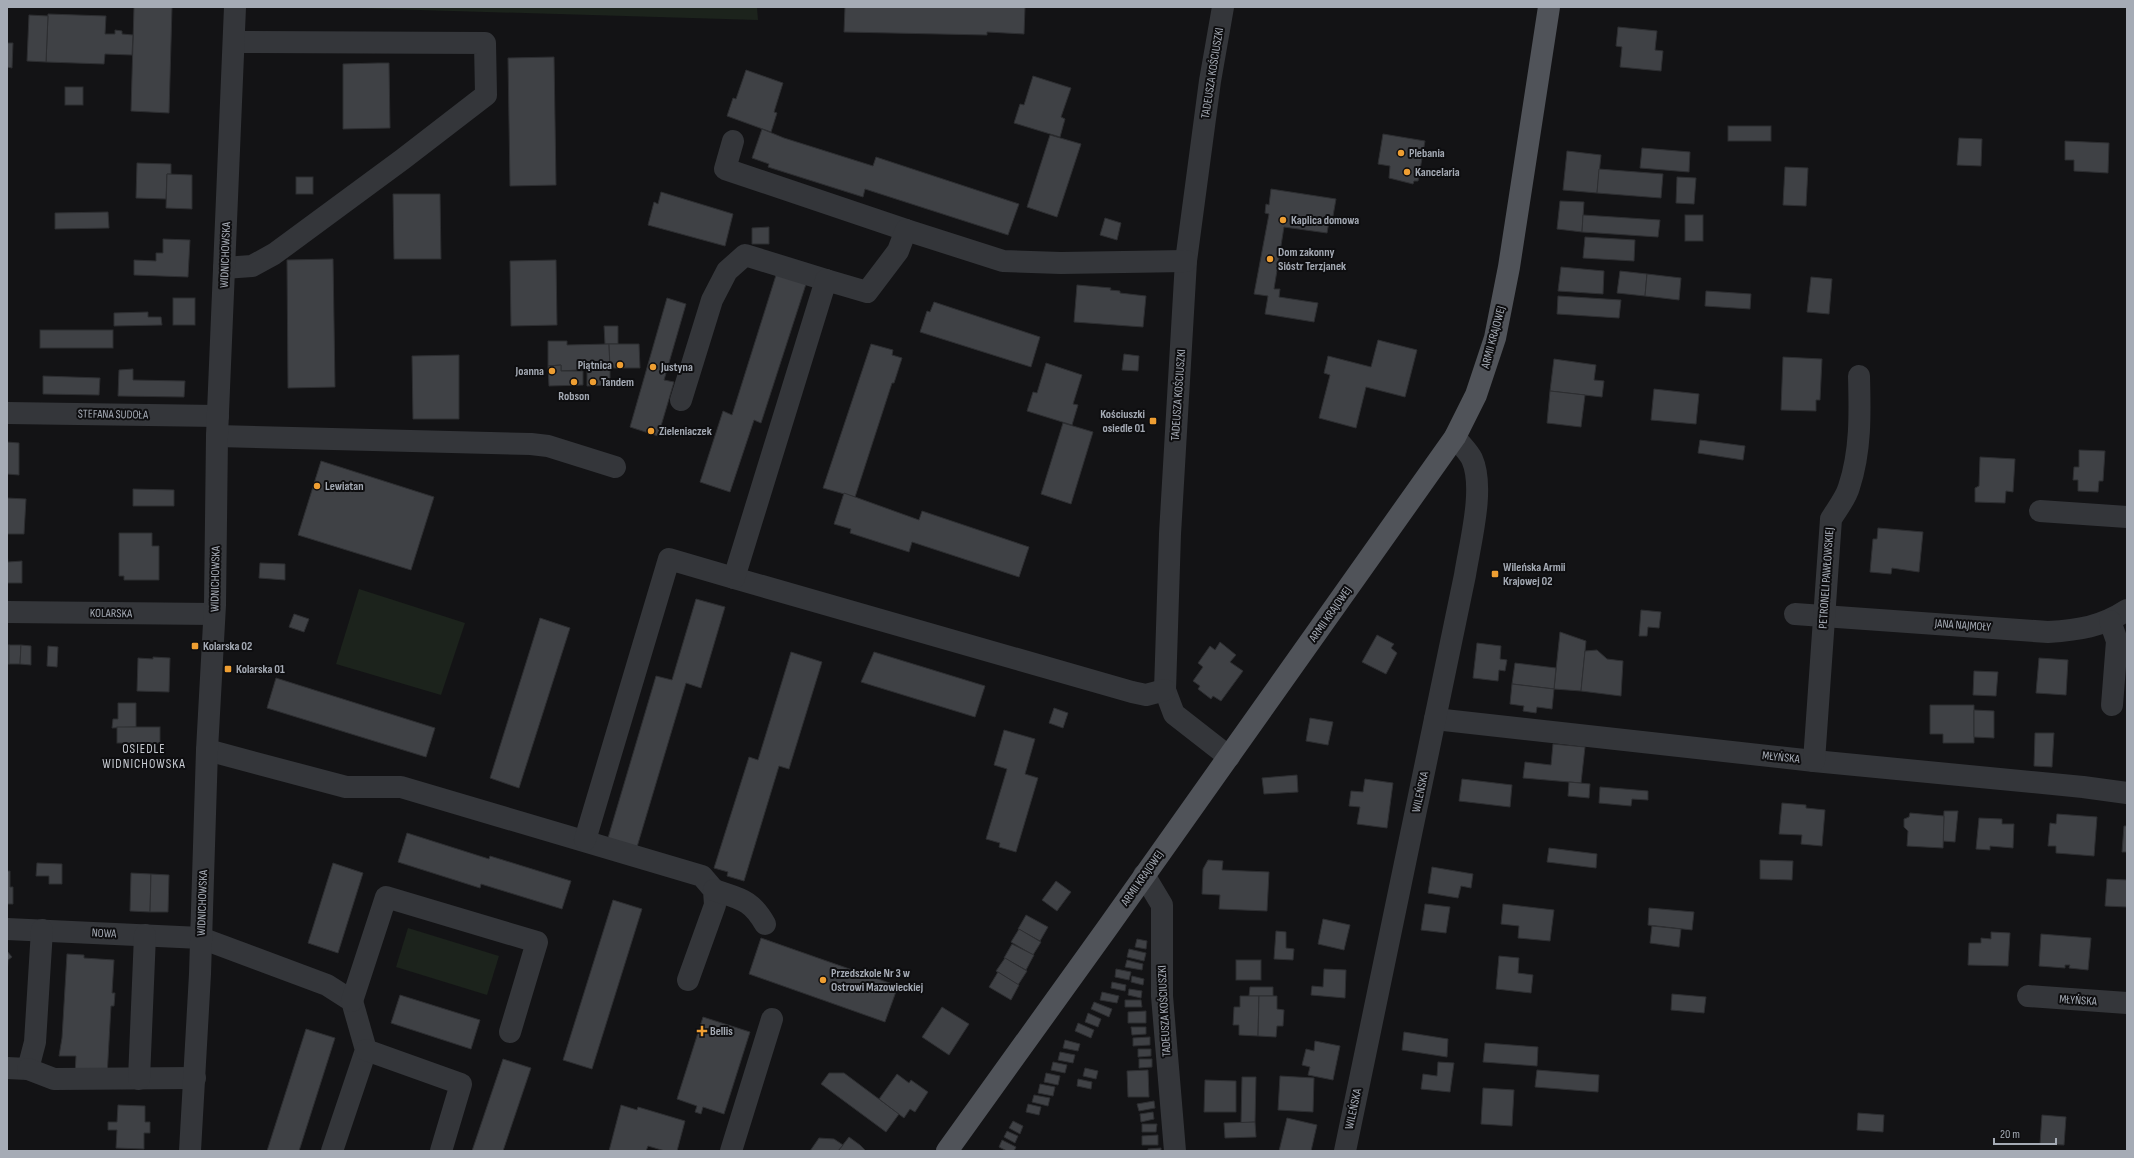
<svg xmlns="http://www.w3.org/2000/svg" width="2134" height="1158" font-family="'Sofia Sans Condensed',sans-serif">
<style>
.green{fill:#1c231c}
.building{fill:#3f4145;stroke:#2d2e31}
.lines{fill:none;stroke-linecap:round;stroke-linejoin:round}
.minor{stroke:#34363a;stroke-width:22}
.major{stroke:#505359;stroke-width:22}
.poi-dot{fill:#ee9e32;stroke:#0e0e10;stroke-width:1.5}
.labels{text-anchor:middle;stroke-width:4;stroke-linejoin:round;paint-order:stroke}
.street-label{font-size:12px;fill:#a5abb5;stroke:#0e0e10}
.poi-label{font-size:12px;font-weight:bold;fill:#a5abb5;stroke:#0e0e10;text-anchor:start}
.neighbourhood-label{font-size:13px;letter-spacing:1px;fill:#c6cad1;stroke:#0e0e10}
</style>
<rect width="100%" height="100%" fill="#131315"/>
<!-- green -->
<g class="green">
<path d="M757,7L758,20L354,8V7Z"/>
<path d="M359,589L465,623L441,695L336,664Z"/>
<path d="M408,928L499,956L487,995L396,967Z"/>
</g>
<!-- building -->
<g class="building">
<path d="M134,7H172L169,113L131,111Z"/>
<path d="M845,7H1025L1024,34L987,32V35L844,32Z"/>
<path d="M48,14L106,16L105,34H115V30L122,31V34L133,35L132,55L105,54L104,64L46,62Z"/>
<path d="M29,15L48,16L46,62L27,61Z"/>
<path d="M1618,27L1657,31L1655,50L1663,51L1661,71L1620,67L1622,47L1616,46Z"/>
<path d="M7,43H13L12,68L7,67Z"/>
<path d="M554,57L556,185L510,186L508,58Z"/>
<path d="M378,63H389L390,128L343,129V64Z"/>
<path d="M746,70L783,83L774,112L777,113L771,132L727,116L733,98L736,99Z"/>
<path d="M1033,76L1071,88L1061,117L1065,119L1060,137L1014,123L1020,104L1024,105Z"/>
<rect x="65" y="87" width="18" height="18"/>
<rect x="1728" y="126" width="43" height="15"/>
<path d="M762,129L784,138L873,166L876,157L1019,204L1008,235L865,189L863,197L768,167L769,164L752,158Z"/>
<path d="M1383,134L1425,141L1418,181H1414L1413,184L1389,178L1390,166L1378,164Z"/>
<path d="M1050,135L1081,144L1057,217L1027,207Z"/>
<path d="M1959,138L1982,139L1981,166L1957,165Z"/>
<path d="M2065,141L2109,143L2108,173L2074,171V160H2065Z"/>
<path d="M1642,148L1690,152L1689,172L1640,168Z"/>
<path d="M1567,151L1601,155L1597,193L1563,190Z"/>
<path d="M137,163L171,164V174H167L166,199L136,198Z"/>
<path d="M1785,167L1808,168L1806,206L1783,205Z"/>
<path d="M1599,169L1663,174L1661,198L1597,193Z"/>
<path d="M167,174L192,175V209L166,208Z"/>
<rect x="296" y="177" width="17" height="17"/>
<path d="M1677,177L1696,178L1694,204L1676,203Z"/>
<path d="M1271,189L1336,199L1333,216H1330L1327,233L1284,227L1274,289H1280L1279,297L1318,303L1314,322L1265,314L1268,296L1254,294L1269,214L1265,213L1266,204L1269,205Z"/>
<path d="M661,192L733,214L725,246L648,225L654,202L658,204Z"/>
<path d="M393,194H440L441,259H394Z"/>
<path d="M1560,201L1584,202L1582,232L1557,229Z"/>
<path d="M108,212L109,228L55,229V213Z"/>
<path d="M1583,215L1660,220L1658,237L1582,232Z"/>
<rect x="1685" y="215" width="18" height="26"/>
<path d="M1105,218L1121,223L1117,240L1100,235Z"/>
<path d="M769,227V244H752V228Z"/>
<path d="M1585,237L1635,240L1634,261L1583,258Z"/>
<path d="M163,239L190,240L188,277L134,275V260L156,261V253H163Z"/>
<path d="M333,259L335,387L288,388L287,260Z"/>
<path d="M556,260L557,325L511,326L510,261Z"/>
<path d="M1561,267L1604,271L1603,294L1558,291Z"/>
<path d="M1620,271L1647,274L1645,296L1617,293Z"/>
<path d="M777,272L807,281L761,423L754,420L730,492L700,482L723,411L732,415Z"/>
<path d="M1647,274L1681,278L1679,300L1645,296Z"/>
<path d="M1811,277L1832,279L1829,314L1807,312Z"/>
<path d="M1077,285L1111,288L1110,290L1120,291V293L1146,296L1143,327L1074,322Z"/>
<path d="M1706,291L1751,294L1750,309L1705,306Z"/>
<path d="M1558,296L1621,300L1619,318L1557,314Z"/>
<rect x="173" y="298" width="22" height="27"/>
<path d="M667,298L686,304L664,380L674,382L658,436L630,427Z"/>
<path d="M934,302L1040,337L1031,367L920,332L927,311L930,312Z"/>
<path d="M148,312V317H161L162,325L114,326V313Z"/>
<path d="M604,326H618V344H605Z"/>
<rect x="40" y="330" width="73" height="18"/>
<path d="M1378,340L1417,350L1405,397L1366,387L1356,428L1319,418L1330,375L1324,373L1328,356L1371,367Z"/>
<path d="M548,341H567V345L609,344L610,368L561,371V365L548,366Z"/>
<path d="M609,344H639L640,368H610Z"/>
<path d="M871,344L893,350L892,355L902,358L894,383H892L855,497L823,488Z"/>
<path d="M1124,354L1139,356L1138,371L1122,370Z"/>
<path d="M459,355V419H413L412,356Z"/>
<path d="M1783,357L1822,359L1820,400H1816V411L1781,410Z"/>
<path d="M1554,359L1596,365L1594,380L1604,381L1602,397L1550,391Z"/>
<path d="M1046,363L1082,375L1073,404L1078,405L1072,425L1027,411L1033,392L1037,393Z"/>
<path d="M561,365V371H583V385L549,386L548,366Z"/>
<path d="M610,368V385L587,386V369Z"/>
<path d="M133,369V380L185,381L184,397L118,396L119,370Z"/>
<path d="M43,376L100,378L99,395L43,394Z"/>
<path d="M1654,389L1699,394L1696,424L1651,420Z"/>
<path d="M1550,391L1585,395L1581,427L1547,423Z"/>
<path d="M1063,423L1093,432L1071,504L1041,494Z"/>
<path d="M1700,440L1745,446L1743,460L1698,453Z"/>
<path d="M7,442L19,443V475L7,474Z"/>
<path d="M2079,450L2105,451L2103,481H2099L2098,492L2078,491V480H2073L2074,467H2079Z"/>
<path d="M1980,457L2015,459L2013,492L2006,491L2005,503L1975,502V488L1979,486Z"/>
<path d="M321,461L434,497L411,570L298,535Z"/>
<path d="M133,489L174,490V506H133Z"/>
<path d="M844,493L919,520L922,511L1029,547L1019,577L912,542L909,552L850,533L851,529L834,524Z"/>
<path d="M7,498L26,499L24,534H7Z"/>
<path d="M1878,528L1923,532L1919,572L1892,568L1891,574L1870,572L1873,539H1877Z"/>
<path d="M119,533H152V546H159V580H124V576H119Z"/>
<path d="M7,554L8,562L22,561V583H7Z"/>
<path d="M260,563L285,564V580L259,578Z"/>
<path d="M696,599L725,607L701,688L686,683L637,847L608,838L656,676L672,680Z"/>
<path d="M1641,610L1661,612L1659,628L1648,627L1647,636H1639Z"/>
<path d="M294,614L309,619L304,632L289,627Z"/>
<path d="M540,618L570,628L519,788L490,778Z"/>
<path d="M1560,632L1586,641L1581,691L1554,689Z"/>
<path d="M1377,635L1394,644L1391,648L1397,653L1386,674L1362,662Z"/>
<path d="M1220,642L1236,655L1230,662L1243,671L1221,701L1213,696L1211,699L1198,689L1200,686L1193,681L1203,667L1198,663L1210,646L1215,650Z"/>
<path d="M1477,643L1501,646L1500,659L1507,660L1505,671L1499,670L1498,681L1473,678Z"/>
<rect x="7" y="645" width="2" height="19"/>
<path d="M9,645H21L20,664H9Z"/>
<path d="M21,645L31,646V665L20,664Z"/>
<path d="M48,646L58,647L57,667L47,666Z"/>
<path d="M1597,650L1607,659L1623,661L1621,696L1581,691L1585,651Z"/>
<path d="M791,652L822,662L789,769L779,766L744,881L727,876L728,872L714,868L749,757L758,760Z"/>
<path d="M874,652L985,686L975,717L861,682Z"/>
<path d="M153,657L170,658L169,692L137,691L138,658L153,659Z"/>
<path d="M2039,658L2068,660L2066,695L2036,693Z"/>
<path d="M1515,663L1556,668L1554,689L1512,684Z"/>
<path d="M1974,671L1998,672L1996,696L1973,695Z"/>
<path d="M276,678L435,728L426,757L267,708Z"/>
<path d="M1512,684L1554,689L1552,709L1537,707L1536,713L1523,711L1524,706L1510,704Z"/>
<path d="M118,703H136V727L112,728L113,719H118Z"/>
<path d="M1930,705H1974V743H1943V734H1930Z"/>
<path d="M1054,708L1068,713L1063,728L1049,723Z"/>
<path d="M1974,710L1994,711V738L1974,737Z"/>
<path d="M1310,718L1333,722L1328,745L1306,741Z"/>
<rect x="117" y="727" width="43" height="16"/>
<path d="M1004,730L1035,739L1025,774L1038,778L1016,852L999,847L1000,843L986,839L1007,769L994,765Z"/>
<path d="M2035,733H2054L2052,767L2034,766Z"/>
<path d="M1553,744L1585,747L1581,783L1523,778L1525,762L1551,765Z"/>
<path d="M1297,775L1298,792L1264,794L1262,778Z"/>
<path d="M1365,779L1393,783L1387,828L1357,824L1360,807L1349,806L1351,791L1363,792Z"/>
<path d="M1462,779L1512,785L1510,807L1459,801Z"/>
<path d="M1569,782L1590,784L1589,798L1568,796Z"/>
<path d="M1600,787L1648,791V800L1632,799L1631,806L1599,803Z"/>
<path d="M1782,803L1806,805V808L1825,810L1822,846L1801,844L1802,835L1779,834Z"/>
<path d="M1944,811H1958L1955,842L1943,841Z"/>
<path d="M1910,813L1944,816L1943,848L1907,846L1908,831L1904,827V819L1909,817Z"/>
<path d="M2057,814L2097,817L2094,856L2056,853V846H2048L2050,823L2056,824Z"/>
<path d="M1979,818L2002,819V824H2014L2013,848L1990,846V850L1976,849Z"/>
<path d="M2124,826H2127V852H2122Z"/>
<path d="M407,833L489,859L490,856L571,881L562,909L481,884L480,888L398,862Z"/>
<path d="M1549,848L1597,854L1596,868L1547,862Z"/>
<path d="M1208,860L1223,861L1222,870L1269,872L1267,911L1219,909L1220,895L1202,894L1203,869Z"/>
<path d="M1760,860L1793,861L1792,880L1760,879Z"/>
<path d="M37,863L62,864V884H49V876H36Z"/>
<path d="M333,863L363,873L338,953L308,943Z"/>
<path d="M1432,867L1473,874L1471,888L1461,886L1458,898L1428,893Z"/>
<path d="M7,871H10V887H13V904H7Z"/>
<path d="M131,873L151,874L150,912L130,911Z"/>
<path d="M151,874L169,875L168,912H150Z"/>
<path d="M2107,879L2127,880V907L2105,906Z"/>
<path d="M1056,881L1071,892L1057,911L1042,900Z"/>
<path d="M613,900L642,909L592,1069L563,1060Z"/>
<path d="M1425,904L1450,907L1446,933L1421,930Z"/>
<path d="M1503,904L1554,910L1550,941L1518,938L1519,926L1501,924Z"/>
<path d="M1649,908L1694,912L1692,930L1648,925Z"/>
<path d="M1026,915L1048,927L1040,941L1018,929Z"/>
<path d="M1323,919L1350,925L1344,950L1318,944Z"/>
<path d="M1652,926L1681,929L1679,947L1650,943Z"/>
<path d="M1019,929L1041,942L1033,955L1011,942Z"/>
<path d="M1276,931L1286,932V948L1294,949L1293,960L1274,959Z"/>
<path d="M1991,932L2010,933L2008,966L1968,965L1969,943H1981V938L1991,939Z"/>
<path d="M2041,934L2091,938L2088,970L2069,968L2070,965H2065V968L2039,966Z"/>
<path d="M761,938L898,986L885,1022L749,974Z"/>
<path d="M1137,939L1147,941L1146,949L1135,947Z"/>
<path d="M1012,944L1034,955L1026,970L1004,958Z"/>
<path d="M1129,949L1146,953L1144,961L1127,957Z"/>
<path d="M7,951L12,957L8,960L7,975Z"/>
<path d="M67,954L84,955V958L114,960L112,993H115L114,1006H111L107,1077L75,1075L76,1056H59L62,1038Z"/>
<path d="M1499,956L1519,958L1518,973L1533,975L1531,993L1496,989Z"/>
<path d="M1005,958L1027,971L1018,985L996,971Z"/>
<path d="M1127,960L1143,964L1142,970L1125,967Z"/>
<rect x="1236" y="960" width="25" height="20"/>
<path d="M1116,969L1131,972L1129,980L1115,977Z"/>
<path d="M1324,969L1346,970L1345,998L1311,995L1312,986L1323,987Z"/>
<path d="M998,972L1019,985L1011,1000L989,987Z"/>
<path d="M1132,976L1144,979L1143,985L1131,982Z"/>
<path d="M1112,982L1126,985L1125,991L1111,988Z"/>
<path d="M1250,987H1273V996H1249Z"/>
<path d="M1129,989L1142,991L1141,998L1128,995Z"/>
<path d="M1102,992L1119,996L1117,1003L1100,1000Z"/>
<path d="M1672,994L1706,997L1704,1013L1671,1010Z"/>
<path d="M400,995L480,1020L471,1049L391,1023Z"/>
<path d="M1240,996H1259L1258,1036L1239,1035V1025H1233L1234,1007H1240Z"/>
<path d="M1259,996H1277V1009L1284,1010L1283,1026H1277L1276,1037L1258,1036Z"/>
<path d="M1125,1000H1141L1142,1007H1125Z"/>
<path d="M1094,1002L1112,1009L1109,1017L1091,1009Z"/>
<path d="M942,1007L969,1024L949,1055L922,1037Z"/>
<path d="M1146,1011V1023H1128V1012Z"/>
<path d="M1088,1013L1101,1019L1098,1027L1085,1022Z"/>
<path d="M703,1017L750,1032L724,1114L703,1107L701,1114L695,1112L697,1106L677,1099Z"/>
<path d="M1078,1023L1094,1030L1091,1038L1075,1031Z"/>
<path d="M1131,1027H1146V1034L1132,1035Z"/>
<path d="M306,1029L335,1038L299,1151H267Z"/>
<path d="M1404,1032L1448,1039L1447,1057L1402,1050Z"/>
<path d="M1150,1037V1045L1133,1046V1038Z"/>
<path d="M1065,1040L1080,1044L1078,1051L1063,1048Z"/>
<path d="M1315,1041L1340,1046L1333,1080L1308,1075L1310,1067L1302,1065L1306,1049L1314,1051Z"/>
<path d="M1485,1043L1538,1047L1537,1066L1483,1062Z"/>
<path d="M1138,1049H1151V1056L1138,1057Z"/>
<path d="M1060,1052L1075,1055L1073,1063L1058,1060Z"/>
<path d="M503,1059L531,1068L503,1151H472Z"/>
<path d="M1139,1059H1152V1067L1139,1068Z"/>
<path d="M1053,1062L1067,1065L1065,1073L1051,1070Z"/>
<path d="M1438,1062L1454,1063L1450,1092L1421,1089L1423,1074L1437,1076Z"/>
<path d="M1085,1068L1098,1071L1096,1079L1083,1076Z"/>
<path d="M1148,1070L1149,1097H1128L1127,1071Z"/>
<path d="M1537,1070L1599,1075L1598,1092L1535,1087Z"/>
<path d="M829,1073H844L899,1114L886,1132L821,1084Z"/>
<path d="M1046,1073L1060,1076L1058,1085L1044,1082Z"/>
<path d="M897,1074L909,1083L911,1080L928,1092L915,1112L910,1109L904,1118L879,1099Z"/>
<path d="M1280,1076L1314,1078L1313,1112L1278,1110Z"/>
<path d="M1242,1077H1256L1255,1122L1241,1123Z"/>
<path d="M1078,1079L1092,1082L1091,1089L1077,1086Z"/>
<path d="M1205,1080L1236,1081V1112H1204Z"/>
<path d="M1040,1084L1055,1087L1053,1096L1038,1093Z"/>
<path d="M1483,1088L1514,1090L1512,1126L1481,1124Z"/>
<path d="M1034,1095L1050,1098L1048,1106L1032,1102Z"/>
<path d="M1154,1101L1155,1108L1139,1111L1137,1104Z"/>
<path d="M1028,1104L1041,1107L1039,1115L1026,1112Z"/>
<path d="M118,1105L145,1106V1122H150V1133H144V1149L116,1148L117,1130H108V1122H117Z"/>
<path d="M621,1105L637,1110L638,1107L685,1121L677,1151H665L648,1146L646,1151H609Z"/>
<path d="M1153,1112L1154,1119L1141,1122L1140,1114Z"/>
<path d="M1858,1113L1884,1115L1883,1132L1857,1130Z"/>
<path d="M2042,1115L2066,1117L2064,1145L2040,1144Z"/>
<path d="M1287,1118L1317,1125L1311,1151H1279Z"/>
<path d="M1013,1121L1023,1126L1020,1134L1009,1128Z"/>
<path d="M1255,1122L1256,1137L1225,1138L1224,1123Z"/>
<path d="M1142,1124H1157L1156,1132H1142Z"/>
<path d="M1007,1131L1018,1136L1015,1143L1004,1137Z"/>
<path d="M1158,1135V1145H1142V1136Z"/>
<path d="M849,1137L860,1145L866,1151H838Z"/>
<path d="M819,1138L834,1139L843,1145L838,1151H810Z"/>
<path d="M1002,1140L1016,1147L1014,1151H1007L999,1147Z"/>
<path d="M1161,1148V1151H1148V1149Z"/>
</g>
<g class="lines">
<!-- minor -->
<g class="minor">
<path d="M1223,7L1210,81L1186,261L1170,534L1165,690L1174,714L1229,757"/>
<path d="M733,141L725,169L906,230"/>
<path d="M224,268L252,266L274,254L403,159L486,95L485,43L234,42"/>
<path d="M681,400L712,300L727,271L745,255L826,280"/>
<path d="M7,413L218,416"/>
<path d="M217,436L531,444L548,446L615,467"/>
<path d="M2040,511L2127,517"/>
<path d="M734,578L1132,692L1146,695L1165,690"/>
<path d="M7,612L214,614"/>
<path d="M1795,614L2048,632C2079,630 2101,627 2127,610"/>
<path d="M2110,621L2117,641L2112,705"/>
<path d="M1435,719L1814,761L2083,787L2127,793"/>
<path d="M207,750L346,787H401L702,876L714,890L715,905L688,980"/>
<path d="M1814,761L1831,519C1837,509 1846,498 1849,487C1861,451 1860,413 1859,376"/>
<path d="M585,840L669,559L734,578L826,280L867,292L898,251L906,230L1003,261L1061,263L1186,261"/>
<path d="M1144,875L1162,905V996L1175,1151"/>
<path d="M714,890C740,899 751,899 765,924"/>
<path d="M7,929L201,938L327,985L352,1001L366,1050L332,1151"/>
<path d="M2028,996L2127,1003"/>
<path d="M352,1001L386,897L537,942L510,1032"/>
<path d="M366,1050L461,1084L441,1151"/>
<path d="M7,1068L28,1069L35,1042L42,930"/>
<path d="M28,1069L54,1079L195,1078"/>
<path d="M139,1079L145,935"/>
<path d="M190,1151L200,974L207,750L215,605L217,436L235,7"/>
<path d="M731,1151L772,1019"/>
<path d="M1345,1151L1465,575C1470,543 1485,488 1472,459C1468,451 1460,444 1455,437"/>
</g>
<!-- major -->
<path class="major" d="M947,1151L1108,927L1455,437L1476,395L1495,338L1509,267L1549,7"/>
</g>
<!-- markers -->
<g class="poi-dot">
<circle cx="1401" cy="153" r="4"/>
<circle cx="1407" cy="172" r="4"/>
<circle cx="1283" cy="220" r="4"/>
<circle cx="1270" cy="259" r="4"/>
<circle cx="620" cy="365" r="4"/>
<circle cx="653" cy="367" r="4"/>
<circle cx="552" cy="371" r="4"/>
<circle cx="574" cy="382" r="4"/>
<circle cx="593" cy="382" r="4"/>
<rect x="1149" y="417" width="8" height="8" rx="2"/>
<circle cx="651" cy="431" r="4"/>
<circle cx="317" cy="486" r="4"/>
<rect x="1491" y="570" width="8" height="8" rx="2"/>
<rect x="191" y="642" width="8" height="8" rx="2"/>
<rect x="224" y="665" width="8" height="8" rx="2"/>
<circle cx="823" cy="980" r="4"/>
<path d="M700 1025h4v4h4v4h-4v4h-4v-4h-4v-4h4z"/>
</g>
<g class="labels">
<!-- street labels -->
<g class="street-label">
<text transform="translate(1212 73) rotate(-81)" y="4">TADEUSZA KOŚCIUSZKI</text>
<text transform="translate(225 255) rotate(-88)" y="4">WIDNICHOWSKA</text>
<text transform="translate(1493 337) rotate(-75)" y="4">ARMII KRAJOWEJ</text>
<text transform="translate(1178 395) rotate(-86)" y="4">TADEUSZA KOŚCIUSZKI</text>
<text transform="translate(113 414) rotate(1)" y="4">STEFANA SUDOŁA</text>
<text transform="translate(1826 578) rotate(-86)" y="4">PETRONELI PAWŁOWSKIEJ</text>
<text transform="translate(215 579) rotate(-89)" y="4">WIDNICHOWSKA</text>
<text transform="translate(111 613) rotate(1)" y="4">KOLARSKA</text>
<text transform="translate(1330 614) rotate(-55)" y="4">ARMII KRAJOWEJ</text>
<text transform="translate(1963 625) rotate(4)" y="4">JANA NAJMOŁY</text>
<text transform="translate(1781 757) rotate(6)" y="4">MŁYŃSKA</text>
<text transform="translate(1420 792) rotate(-78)" y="4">WILEŃSKA</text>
<text transform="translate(1142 878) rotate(-55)" y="4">ARMII KRAJOWEJ</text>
<text transform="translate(202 903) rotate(-88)" y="4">WIDNICHOWSKA</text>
<text transform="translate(104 933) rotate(3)" y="4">NOWA</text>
<text transform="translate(2078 1000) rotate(4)" y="4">MŁYŃSKA</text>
<text transform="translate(1164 1011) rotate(-93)" y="4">TADEUSZA KOŚCIUSZKI</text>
<text transform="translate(1353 1109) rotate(-78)" y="4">WILEŃSKA</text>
</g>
<!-- poi labels -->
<g class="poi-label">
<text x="1409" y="157">Plebania</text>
<text x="1415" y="176">Kancelaria</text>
<text x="1291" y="224">Kaplica domowa</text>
<text x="1278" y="256">Dom zakonny<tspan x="1278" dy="14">Sióstr Terzjanek</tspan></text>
<text x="612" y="369" text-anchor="end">Piątnica</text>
<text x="661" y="371">Justyna</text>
<text x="544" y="375" text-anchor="end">Joanna</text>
<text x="601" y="386">Tandem</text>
<text x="574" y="400" text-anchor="middle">Robson</text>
<text x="1145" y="418" text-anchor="end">Kościuszki<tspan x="1145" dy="14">osiedle 01</tspan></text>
<text x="659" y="435">Zieleniaczek</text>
<text x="325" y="490">Lewiatan</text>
<text x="1503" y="571">Wileńska Armii<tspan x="1503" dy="14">Krajowej 02</tspan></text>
<text x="203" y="650">Kolarska 02</text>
<text x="236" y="673">Kolarska 01</text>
<text x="831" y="977">Przedszkole Nr 3 w<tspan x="831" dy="14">Ostrowi Mazowieckiej</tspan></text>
<text x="710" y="1035">Bellis</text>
</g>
<!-- neighbourhood labels -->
<g class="neighbourhood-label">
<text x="144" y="753">OSIEDLE<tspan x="144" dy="15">WIDNICHOWSKA</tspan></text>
</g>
</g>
<!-- border -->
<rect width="2134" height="1158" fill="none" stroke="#a5abb5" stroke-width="16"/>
<!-- scale -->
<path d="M1994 1138v6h62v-6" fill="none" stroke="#a5abb5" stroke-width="2"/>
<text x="2000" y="1138" font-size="12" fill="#a5abb5" stroke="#0e0e10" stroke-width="3" paint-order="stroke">20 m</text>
</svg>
